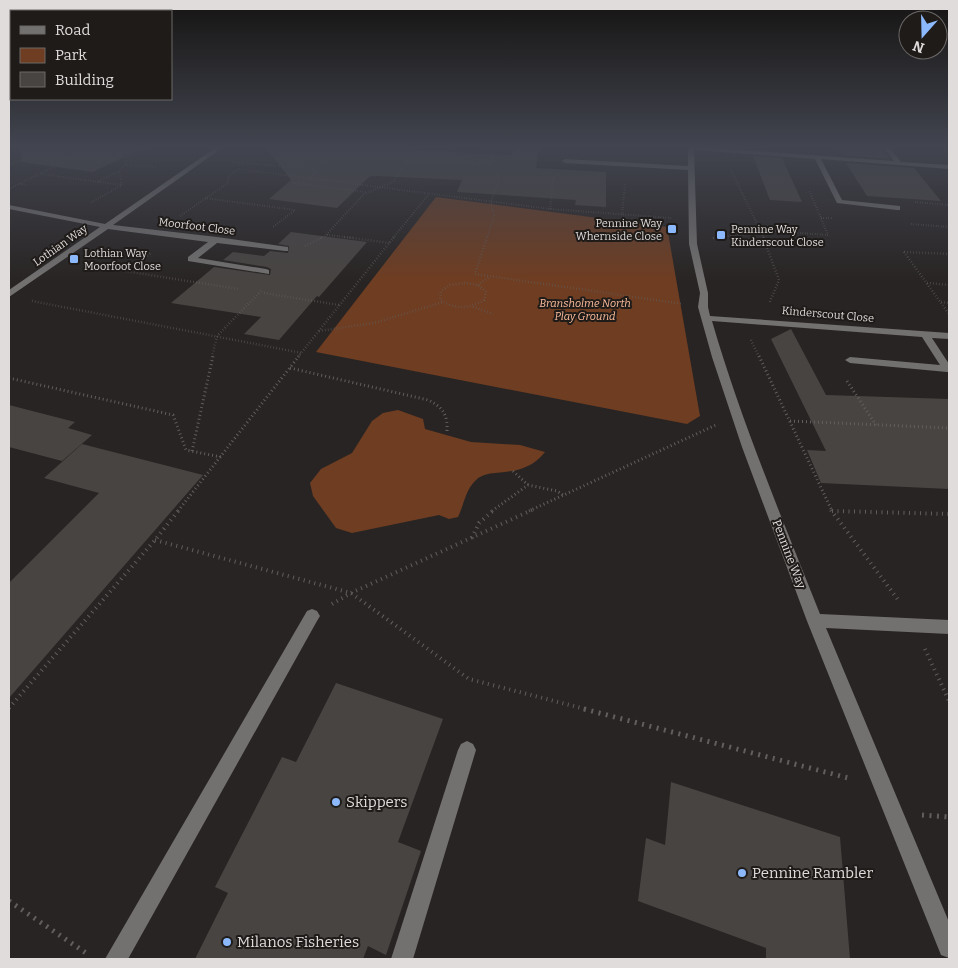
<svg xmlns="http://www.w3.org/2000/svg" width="958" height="968" font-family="Bitter,serif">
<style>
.green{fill:#6f3d21}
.building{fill:#484442}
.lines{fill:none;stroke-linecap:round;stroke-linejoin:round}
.path-far4{stroke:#625e5d;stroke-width:2;stroke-dasharray:0.5 2;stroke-linecap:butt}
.path-far3{stroke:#625e5d;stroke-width:2.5;stroke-dasharray:0.5 2.5;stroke-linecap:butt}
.path-far2{stroke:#625e5d;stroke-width:3;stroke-dasharray:1 3;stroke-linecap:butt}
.path-far1{stroke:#625e5d;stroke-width:4;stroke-dasharray:1 4.5;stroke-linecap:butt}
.path{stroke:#625e5d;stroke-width:5;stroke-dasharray:2 5.5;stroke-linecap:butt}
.minor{fill:#737170;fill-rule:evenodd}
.poi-dot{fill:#8cb9fc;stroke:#1e1b19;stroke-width:2}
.labels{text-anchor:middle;stroke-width:4;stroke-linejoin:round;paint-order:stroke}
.far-poi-label{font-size:11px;fill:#dfdcdb;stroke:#1e1b19;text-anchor:start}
.far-street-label{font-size:11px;fill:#dfdcdb;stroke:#1e1b19}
.far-park-label{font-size:11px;font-style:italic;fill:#fcbc9b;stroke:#1e1b19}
.street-label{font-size:12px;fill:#dfdcdb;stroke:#1e1b19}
.near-poi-label{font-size:15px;fill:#dfdcdb;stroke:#1e1b19;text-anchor:start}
</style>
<rect width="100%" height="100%" fill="#282423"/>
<!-- green -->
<g class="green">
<path d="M436,197L667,227L700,416L687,424L316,352Z"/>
<path d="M398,410L423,419L425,429L471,442L520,445L545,452C521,482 490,465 475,481C465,491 464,505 458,517L449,519L439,515L352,533L336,528L313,496L310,483L321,469L352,453L372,421L383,413Z"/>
</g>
<!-- building -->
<g class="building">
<path d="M22,146H146L93,172L21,162Z"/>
<path d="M265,146H407L405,149L512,155L514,146H539L536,168L606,172V207L575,205L576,200L457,192L462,180L376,176H370L337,208L269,199L291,180Z"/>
<path d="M836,146H880L890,159L842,155Z"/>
<path d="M753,156L782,158L802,202L770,200Z"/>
<path d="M846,163L914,168L941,201L867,196Z"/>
<path d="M291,232L367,242L319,297L317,296L279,340L244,334L261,317L171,303L214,267L270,275L271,269L267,267L223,260L233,252L264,256L270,251L288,253L289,246L278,244Z"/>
<path d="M791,329L826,395L949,399V489L821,483L807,450L826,451L771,339Z"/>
<path d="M9,405L75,422L68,428L92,435L62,461L9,447Z"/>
<path d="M82,444L203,475L9,698V583L99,493L44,478Z"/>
<path d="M336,683L443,719L398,842L421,851L386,955L368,946L363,959H195L228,893L215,887L282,757L296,762Z"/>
<path d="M671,782L840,837L850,959H766V948L638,901L646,838L665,845Z"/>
</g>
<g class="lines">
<!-- path-far4 -->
<g class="path-far4">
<path d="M47,146L128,157L125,165L119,171L122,185L90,203"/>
<path d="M286,146L284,148L352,153L358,146"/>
<path d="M456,146L549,153"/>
<path d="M128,157L150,146"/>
<path d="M407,161L489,164L500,174L491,202L494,216L487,238"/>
<path d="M232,162L316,169"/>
<path d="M489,164L497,146"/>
<path d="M9,165L49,148"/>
<path d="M125,165L157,167"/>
<path d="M731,170L764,238"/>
<path d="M41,174L122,185"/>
<path d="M310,179L333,152"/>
<path d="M97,182L119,171"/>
<path d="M293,183L366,192"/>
<path d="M20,184L27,185"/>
<path d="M11,188L83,152"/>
<path d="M205,198L295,210L273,227"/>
<path d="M915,202L949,205"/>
<path d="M550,209L554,176"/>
<path d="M622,215L625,184"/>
<path d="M180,216L228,183V177L238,169L550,209L671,218"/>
<path d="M821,218H832"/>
<path d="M911,224L949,227"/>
<path d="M327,235L354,238"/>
<path d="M320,238L325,236L364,194L393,182L416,147L419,146"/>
<path d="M393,238L429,194"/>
<path d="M713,238L773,231L828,235L809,190"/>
</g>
<!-- path-far3 -->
<g class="path-far3">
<path d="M344,237L390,243"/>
<path d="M487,237L475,274L683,304"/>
<path d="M763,237L779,280L769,304"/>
<path d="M713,238L720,237"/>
<path d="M305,246L323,237"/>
<path d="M904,252L949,314"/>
<path d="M904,252L949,254"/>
<path d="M125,271L238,289"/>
<path d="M125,271L151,253"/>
<path d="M464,283L478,285L486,292L484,300C470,309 453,310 440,299L441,291L450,285Z"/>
<path d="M927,283L949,285"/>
<path d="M478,285L489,277"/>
<path d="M264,293L339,305"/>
<path d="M32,301L302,353"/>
<path d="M941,302L949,303"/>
<path d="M473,307L493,314"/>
<path d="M319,331L374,323L443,302"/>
<path d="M751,340L759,357"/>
<path d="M212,357L217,336L262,290"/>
<path d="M298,357L394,237"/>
</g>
<!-- path-far2 -->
<g class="path-far2">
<path d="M759,356L832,511"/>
<path d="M290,368L428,400C443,407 448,415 447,432"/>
<path d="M9,378L173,415L186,450L221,457"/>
<path d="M847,381L876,425"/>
<path d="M790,421L949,428"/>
<path d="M192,451L213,356"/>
<path d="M513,471L528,485"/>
<path d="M178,511L299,356"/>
<path d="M492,511L528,485L557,491L563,495"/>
<path d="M529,511L718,424"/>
</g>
<!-- path-far1 -->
<g class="path-far1">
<path d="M831,510L899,601"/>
<path d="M832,511L949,514"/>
<path d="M472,538L479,523L494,510"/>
<path d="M155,540L351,593L469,679L589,710"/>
<path d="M332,604L351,593L532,510"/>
<path d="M925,649L949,701"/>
<path d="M9,708L155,540L179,510"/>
</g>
<!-- path -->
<g class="path">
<path d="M584,709L852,779"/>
<path d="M922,815L949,817"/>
<path d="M9,901L89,955"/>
</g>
<!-- minor -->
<g class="minor">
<path d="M218,146H225L113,225L217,237L288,247V251H285L217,243L198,258L266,269L269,270V274L188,261V257L208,242L108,229L9,297V290L100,227L9,209V205L105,224Z"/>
<path d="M688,146L894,161L882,146H888L901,162L949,165V169L821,159L842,200L900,206V210H897L837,203L815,159L694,150L697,244L708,293V307L710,316L949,333V339L932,338L949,364V372H947L850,363L845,360L850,357L940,365L922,337L712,321C741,421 782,518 820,614L949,620V634L826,628L949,922V958L941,955L807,621L742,447L712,357L698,307L700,293L689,244L688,170L565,163L562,161L565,159L688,166Z"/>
<path d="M312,609L317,611L320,616L317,621L128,959H105L307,611Z"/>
<path d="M467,741L473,744L476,750L413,959H391L458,750L461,744Z"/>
</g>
</g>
<!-- sky -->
<linearGradient id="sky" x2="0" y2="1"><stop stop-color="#161413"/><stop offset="0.52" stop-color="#424550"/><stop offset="1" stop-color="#424550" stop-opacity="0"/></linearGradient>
<rect width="958" height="282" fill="url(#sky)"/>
<!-- markers -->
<g class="poi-dot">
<rect x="667" y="224" width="10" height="10" rx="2.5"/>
<rect x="716" y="230" width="10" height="10" rx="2.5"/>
<rect x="69" y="254" width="10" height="10" rx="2.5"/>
<circle cx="336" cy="802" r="5"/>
<circle cx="742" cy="873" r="5"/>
<circle cx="227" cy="942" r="5"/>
</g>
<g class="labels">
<!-- far-poi labels -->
<g class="far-poi-label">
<text x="662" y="227" text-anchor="end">Pennine Way<tspan x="662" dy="13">Whernside Close</tspan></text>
<text x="731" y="233">Pennine Way<tspan x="731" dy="13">Kinderscout Close</tspan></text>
<text x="84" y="257">Lothian Way<tspan x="84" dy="13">Moorfoot Close</tspan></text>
</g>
<!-- far-street labels -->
<g class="far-street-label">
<text transform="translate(197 226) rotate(7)" y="4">Moorfoot Close</text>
<text transform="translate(60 245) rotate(-35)" y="4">Lothian Way</text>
<text transform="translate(828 314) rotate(5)" y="4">Kinderscout Close</text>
</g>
<!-- far-park labels -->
<g class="far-park-label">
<text x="585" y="307">Bransholme North<tspan x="585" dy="13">Play Ground</tspan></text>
</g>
<!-- street labels -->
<g class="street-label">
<text transform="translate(789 554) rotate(69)" y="4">Pennine Way</text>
</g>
<!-- near-poi labels -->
<g class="near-poi-label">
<text x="346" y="807">Skippers</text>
<text x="752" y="878">Pennine Rambler</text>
<text x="237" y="947">Milanos Fisheries</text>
</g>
</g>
<!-- border -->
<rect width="958" height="968" fill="none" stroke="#dfdcdb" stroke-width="20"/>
<!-- legend -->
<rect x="10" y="10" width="162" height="90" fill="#1e1b19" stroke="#6b6867"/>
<rect x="20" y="26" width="25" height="8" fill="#737170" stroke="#6b6867"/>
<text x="55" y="35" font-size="15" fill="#dfdcdb">Road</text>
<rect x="20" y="48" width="25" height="15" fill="#6f3d21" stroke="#6b6867"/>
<text x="55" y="60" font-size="15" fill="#dfdcdb">Park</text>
<rect x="20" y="72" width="25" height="15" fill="#484442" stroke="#6b6867"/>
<text x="55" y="85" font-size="15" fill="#dfdcdb">Building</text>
<!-- north arrow -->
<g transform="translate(923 35) rotate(200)"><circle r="24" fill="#1e1b19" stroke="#6b6867"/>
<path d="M0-4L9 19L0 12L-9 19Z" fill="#8cb9fc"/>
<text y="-8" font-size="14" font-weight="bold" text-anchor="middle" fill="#dfdcdb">N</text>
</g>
</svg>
